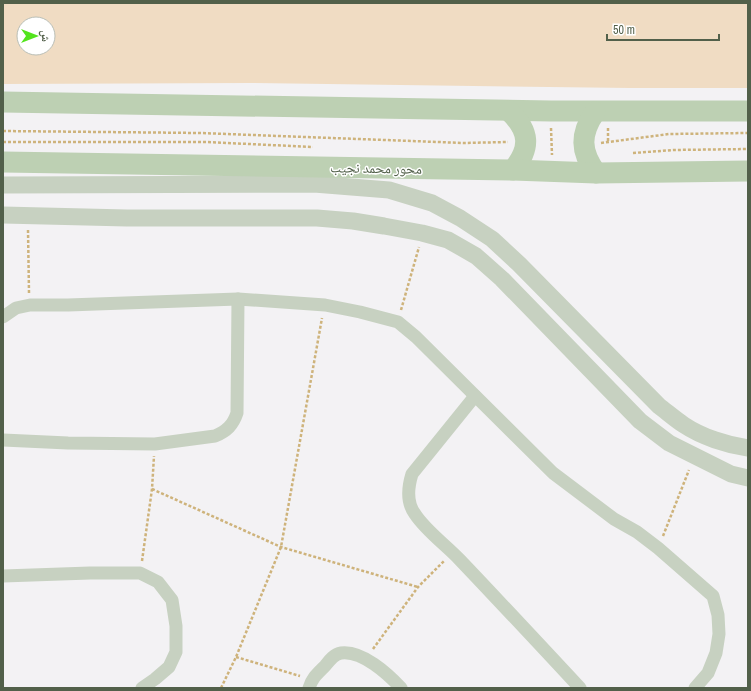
<svg xmlns="http://www.w3.org/2000/svg" width="751" height="691" font-family="'Archivo Narrow','Noto Naskh Arabic',sans-serif">
	<style>
		.green { fill: #f0dcc3; fill-rule: evenodd }
		.lines { fill: none; stroke-linecap: round; stroke-linejoin: round }
		.path { stroke: #ceb37b; stroke-width: 2.5; stroke-dasharray: 3 2; stroke-linecap: butt }
		.minor { stroke: #c7d1c1; stroke-width: 13 }
		.tertiary { stroke: #c7d1c1; stroke-width: 17 }
		.primary { stroke: #bdd0b3; stroke-width: 21 }
		.labels { text-anchor: middle; dominant-baseline: central; stroke-width: 3; stroke-linejoin: round; paint-order: stroke }
		.street-label { font-size: 14px; fill: #52604a; stroke: #fff }
	</style>
	<rect width="100%" height="100%" fill="#f3f2f4"/>
	<path class="green" d="M3 3H748V88H630L250 83 3 84ZM24 24H48V48H24Z"/>
	<g class="lines">
		<g class="path">
			<polyline points="551,128 552,155"/>
			<polyline points="3,131 200,133 464,143 508,142"/>
			<polyline points="608,141 608,128"/>
			<polyline points="3,142 206,142 313,147"/>
			<polyline points="601,143 669,134 748,133"/>
			<polyline points="633,153 673,150 748,149"/>
			<polyline points="28,230 29,293"/>
			<polyline points="401,310 419,247"/>
			<polyline points="152,489 281,547 418,587"/>
			<polyline points="663,536 689,470"/>
			<polyline points="142,561 152,489 154,456"/>
			<polyline points="373,649 418,587 444,561"/>
			<polyline points="236,657 300,676"/>
			<polyline points="221,688 236,657 281,547 322,318"/>
		</g>
		<g class="minor">
			<polyline points="3,317 16,308 30,305 68,305 238,299 325,305 360,312 398,322 416,337 553,473 614,519 637,532 658,548 713,596 718,615 719,634 716,653 708,673 695,688"/>
			<path d="M475 396 412 474C408 487 406 502 415 514 426 531 446 545 460 560 500 602 540 645 580 688"/>
			<path d="M3 440 68 443 155 444 215 436C227 431 233 425 237 413L238 299"/>
			<polyline points="3,576 90,573 140,573 158,582 172,600 176,626 176,652 169,667 155,679 142,688"/>
			<path d="M309 688C312 678 317 674 325 666 329 661 334 654 341 653 362 650 388 674 401 688"/>
		</g>
		<g class="tertiary">
			<path d="M3 185 314 184 389 190 432 203 460 218 492 239 519 264 659 406C667 412 675 419 684 425 702 437 727 445 748 448"/>
			<polyline points="3,215 127,218 317,218 353,221 384,226 422,233 448,240 476,256 502,279 640,421 669,443 731,474 748,478"/>
		</g>
		<g class="primary">
			<polyline points="3,102 551,111 748,111"/>
			<path d="M509 111C530 131 531 148 513 170"/>
			<path d="M595 112C580 134 580 151 596 173"/>
			<polyline points="3,162 513,170 596,173 748,171"/>
		</g>
	</g>
	<g class="labels">
		<g class="street-label">
			<text transform="translate(376 168) rotate(1)">محور محمد نجيب</text>
		</g>
	</g>
	<rect width="751" height="691" fill="none" stroke="#52604a" stroke-width="8"/>
	<g transform="translate(36 36) rotate(90)"><circle r="19" fill="#ffffff" stroke="#babfb7"/>
	<path d="M0-3L7 15L0 10L-7 15Z" fill="#53e41d"/>
	<text y="-6" font-size="11" font-weight="bold" text-anchor="middle" fill="#52604a">ش</text>
	</g>
	<path d="M607 34v6h112v-6" fill="none" stroke="#52604a" stroke-width="2"/>
	<text x="613" y="34" font-size="12" fill="#52604a" stroke="#ffffff" stroke-width="3" paint-order="stroke">50 m</text>
</svg>
